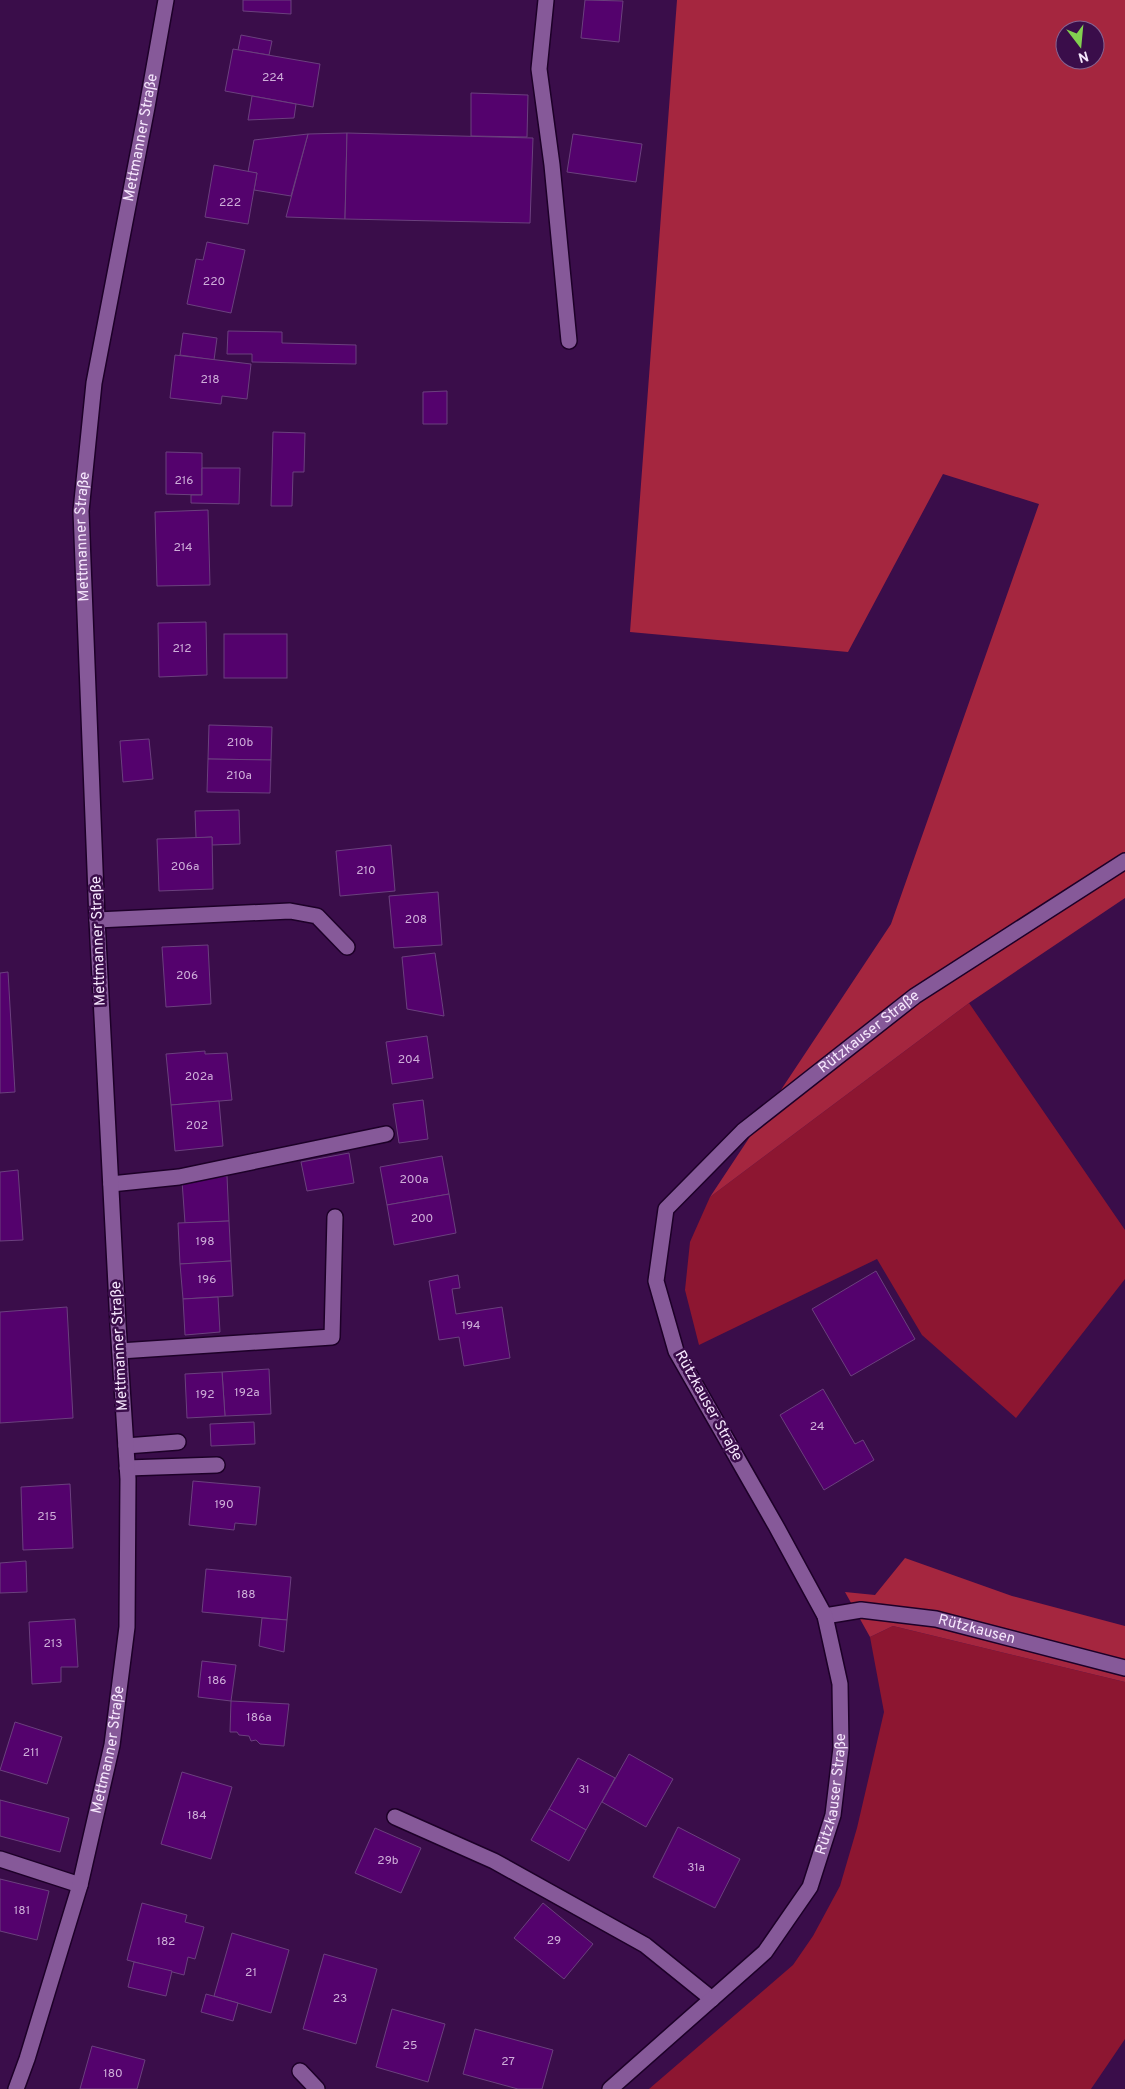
<svg xmlns="http://www.w3.org/2000/svg" width="1125" height="2089" font-family="Overpass,sans-serif">
	<style>
		.green { fill: #8d1631 }
		.forest { fill: #a5263f; fill-rule: evenodd }
		.building { fill: #54026d; stroke: #6b407e }
		.lines { fill: none; stroke-linecap: round; stroke-linejoin: round }
		.service-casing { stroke: #1d0028; stroke-width: 18 }
		.minor-casing { stroke: #1d0028; stroke-width: 18 }
		.tertiary-casing { stroke: #1d0028; stroke-width: 18 }
		.service { stroke: #865999; stroke-width: 15 }
		.minor { stroke: #865999; stroke-width: 15 }
		.tertiary { stroke: #865999; stroke-width: 15 }
		.labels { text-anchor: middle; dominant-baseline: central; stroke-width: 5; stroke-linejoin: round; paint-order: stroke }
		.number-label { font-size: 12px; fill: #ceaed9 }
		.street-label { font-size: 15px; fill: #f6e7fd; stroke: #3a0d4a }
	</style>
	<rect width="100%" height="100%" fill="#3a0d4a"/>
	<g class="green">
		<polygon points="969,1003 1125,1230 1125,1279 1016,1418 922,1335 877,1259 699,1345 685,1290 690,1242 710,1197"/>
		<polygon points="893,1626 1125,1682 1125,2039 1091,2089 649,2089 793,1965 813,1936 840,1886 857,1828 884,1712 870,1637"/>
	</g>
	<g class="forest">
		<path d="M677 0H1125V898L969 1003 710 1197 891 924 1039 504 943 474 848 652 630 632ZM1065 30H1095V60H1065Z"/>
		<polygon points="905,1558 1012,1596 1125,1626 1125,1682 893,1626 870,1637 845,1592 875,1595"/>
	</g>
	<g class="building">
		<polygon points="243,0 291,0 291,14 243,11"/>
		<polygon points="585,0 623,1 619,42 581,38"/>
		<polygon points="241,35 272,41 269,55 238,50"/>
		<polygon points="233,49 320,64 313,107 225,91"/>
		<polygon points="471,93 528,95 527,137 471,136"/>
		<polygon points="252,96 296,104 294,118 248,120"/>
		<polygon points="347,133 345,219 286,217 308,134"/>
		<polygon points="347,133 533,138 530,223 345,219"/>
		<polygon points="308,134 291,196 254,190 257,173 248,172 254,140"/>
		<polygon points="573,134 642,144 636,182 567,172"/>
		<polygon points="214,165 257,173 248,224 205,217"/>
		<polygon points="207,242 245,250 231,313 187,304 196,259 203,260"/>
		<polygon points="228,331 282,332 282,343 356,345 356,364 252,362 252,354 227,354"/>
		<polygon points="183,333 217,338 214,360 180,355"/>
		<polygon points="175,355 251,364 247,399 222,396 221,404 170,398"/>
		<polygon points="447,391 447,424 423,424 423,392"/>
		<polygon points="273,432 305,433 304,472 293,472 292,506 271,506"/>
		<polygon points="166,452 202,453 202,495 166,494"/>
		<polygon points="202,468 240,468 239,504 191,503 191,495 202,495"/>
		<polygon points="208,510 210,585 157,586 155,512"/>
		<polygon points="206,622 207,675 159,677 158,623"/>
		<rect x="224" y="634" width="63" height="44"/>
		<polygon points="209,725 272,727 271,760 208,759"/>
		<polygon points="149,739 153,779 123,782 120,741"/>
		<polygon points="208,759 271,760 270,793 207,792"/>
		<polygon points="239,810 240,844 212,845 212,837 196,838 195,811"/>
		<polygon points="212,837 213,889 159,891 157,839"/>
		<polygon points="391,845 395,891 340,896 336,851"/>
		<polygon points="438,892 442,945 394,948 389,896"/>
		<polygon points="208,945 211,1004 166,1007 162,947"/>
		<polygon points="435,953 444,1016 407,1009 402,957"/>
		<polygon points="8,972 15,1092 0,1093 0,973"/>
		<polygon points="427,1036 433,1078 392,1084 386,1042"/>
		<polygon points="205,1051 205,1054 227,1053 232,1100 171,1105 166,1054"/>
		<polygon points="423,1100 428,1139 399,1143 393,1104"/>
		<polygon points="219,1101 223,1146 175,1151 171,1105"/>
		<polygon points="349,1153 354,1183 307,1191 301,1162"/>
		<polygon points="442,1156 449,1194 387,1205 380,1167"/>
		<polygon points="18,1170 23,1240 0,1241 0,1172"/>
		<polygon points="227,1176 229,1221 185,1223 182,1181"/>
		<polygon points="449,1194 456,1233 394,1245 387,1205"/>
		<polygon points="229,1221 231,1261 180,1264 178,1223"/>
		<polygon points="231,1261 233,1296 183,1299 180,1264"/>
		<polygon points="876,1271 915,1339 851,1376 812,1309"/>
		<polygon points="458,1275 460,1288 452,1289 456,1314 502,1307 510,1358 464,1366 459,1337 439,1340 429,1281"/>
		<polygon points="218,1297 220,1332 185,1335 183,1299"/>
		<polygon points="67,1307 73,1418 0,1423 0,1312"/>
		<polygon points="269,1369 271,1414 225,1416 222,1372"/>
		<polygon points="222,1372 225,1416 187,1418 185,1374"/>
		<polygon points="823,1389 855,1444 863,1440 874,1460 824,1490 780,1415"/>
		<polygon points="254,1422 255,1444 211,1446 210,1424"/>
		<polygon points="193,1481 260,1487 256,1525 235,1523 234,1530 189,1525"/>
		<polygon points="70,1484 73,1548 23,1550 21,1487"/>
		<polygon points="26,1561 27,1592 0,1593 0,1563"/>
		<polygon points="206,1569 291,1577 287,1620 202,1612"/>
		<polygon points="262,1618 287,1620 284,1652 259,1646"/>
		<polygon points="75,1619 78,1667 61,1667 61,1682 32,1684 29,1622"/>
		<polygon points="202,1661 236,1665 231,1701 198,1697"/>
		<polygon points="231,1701 289,1704 284,1746 260,1744 256,1740 251,1741 249,1736 239,1735 237,1732 230,1732"/>
		<polygon points="15,1722 62,1737 47,1784 0,1770"/>
		<polygon points="629,1754 673,1779 646,1827 602,1802"/>
		<polygon points="578,1758 615,1778 586,1830 549,1809"/>
		<polygon points="182,1772 232,1787 211,1859 161,1844"/>
		<polygon points="0,1800 69,1818 60,1852 0,1836"/>
		<polygon points="549,1809 586,1830 569,1861 531,1840"/>
		<polygon points="678,1827 740,1859 715,1908 653,1877"/>
		<polygon points="375,1828 421,1848 401,1893 355,1873"/>
		<polygon points="0,1879 49,1891 37,1940 0,1931"/>
		<polygon points="142,1903 187,1915 185,1922 204,1927 195,1959 188,1957 184,1975 127,1960"/>
		<polygon points="543,1903 593,1944 564,1979 514,1938"/>
		<polygon points="232,1933 289,1950 271,2013 214,1996"/>
		<polygon points="324,1954 377,1969 356,2044 303,2029"/>
		<polygon points="134,1962 172,1971 166,1996 128,1987"/>
		<polygon points="206,1994 238,2003 233,2021 201,2012"/>
		<polygon points="392,2009 445,2024 428,2082 376,2067"/>
		<polygon points="475,2029 553,2050 542,2089 518,2089 463,2074"/>
		<polygon points="92,2046 145,2060 137,2089 80,2089"/>
	</g>
	<g class="lines">
		<defs>
			<g id="service">
				<polyline points="546,0 539,69 552,165 569,341"/>
				<polyline points="97,920 290,911 317,916 347,947"/>
				<polyline points="111,1184 179,1177 386,1134"/>
				<polyline points="120,1351 332,1337 335,1217"/>
				<polyline points="126,1446 178,1442"/>
				<polyline points="127,1468 217,1465"/>
				<polyline points="395,1817 494,1861 645,1945 712,1999"/>
				<polyline points="300,2071 317,2089"/>
			</g>
			<g id="minor">
				<path id="s1" d="M825 1616 861 1610 936 1619 1125 1668"/>
				<polyline points="0,1859 80,1885"/>
				<path id="s2" d="M610 2089 765 1952 810 1887 833 1815 841 1748 840 1684 825 1616 776 1526 676 1351 656 1281 666 1209 743 1131 915 996 1125 861"/>
			</g>
			<g id="tertiary">
				<path id="s3" d="M16 2089 27 2059 80 1885 112 1745 127 1627 128 1479 118 1324 97 920 81 511 94 383 147 107 166 0"/>
			</g>
		</defs>
		<use href="#service" class="service-casing"/>
		<use href="#minor" class="minor-casing"/>
		<use href="#tertiary" class="tertiary-casing"/>
		<use href="#service" class="service"/>
		<use href="#minor" class="minor"/>
		<use href="#tertiary" class="tertiary"/>
	</g>
	<g class="labels">
		<g class="number-label">
			<text x="273" y="78">224</text>
			<text x="230" y="203">222</text>
			<text x="214" y="282">220</text>
			<text x="210" y="380">218</text>
			<text x="184" y="481">216</text>
			<text x="183" y="548">214</text>
			<text x="182" y="649">212</text>
			<text x="240" y="743">210b</text>
			<text x="239" y="776">210a</text>
			<text x="185" y="867">206a</text>
			<text x="366" y="871">210</text>
			<text x="416" y="920">208</text>
			<text x="187" y="976">206</text>
			<text x="409" y="1060">204</text>
			<text x="199" y="1077">202a</text>
			<text x="197" y="1126">202</text>
			<text x="414" y="1180">200a</text>
			<text x="422" y="1219">200</text>
			<text x="205" y="1242">198</text>
			<text x="207" y="1280">196</text>
			<text x="471" y="1326">194</text>
			<text x="247" y="1393">192a</text>
			<text x="205" y="1395">192</text>
			<text x="817" y="1427">24</text>
			<text x="224" y="1505">190</text>
			<text x="47" y="1517">215</text>
			<text x="246" y="1595">188</text>
			<text x="53" y="1644">213</text>
			<text x="217" y="1681">186</text>
			<text x="259" y="1718">186a</text>
			<text x="31" y="1753">211</text>
			<text x="584" y="1790">31</text>
			<text x="197" y="1816">184</text>
			<text x="388" y="1861">29b</text>
			<text x="696" y="1868">31a</text>
			<text x="22" y="1911">181</text>
			<text x="554" y="1941">29</text>
			<text x="166" y="1942">182</text>
			<text x="251" y="1973">21</text>
			<text x="340" y="1999">23</text>
			<text x="410" y="2046">25</text>
			<text x="508" y="2062">27</text>
			<text x="113" y="2074">180</text>
		</g>
		<g class="street-label">
			<text stroke="none"><textPath href="#s3" startOffset="1972">Mettmanner Straße</textPath></text>
			<text stroke="none"><textPath href="#s3" startOffset="1568">Mettmanner Straße</textPath></text>
			<text transform="translate(99 941) rotate(-92)">Mettmanner Straße</text>
			<text stroke="none"><textPath href="#s2" startOffset="1282">Rützkauser Straße</textPath></text>
			<text transform="translate(120 1346) rotate(-93)">Mettmanner Straße</text>
			<text transform="translate(708 1406) rotate(61)">Rützkauser Straße</text>
			<text stroke="none"><textPath href="#s1" startOffset="154">Rützkausen</textPath></text>
			<text stroke="none"><textPath href="#s3" startOffset="352">Mettmanner Straße</textPath></text>
			<text stroke="none"><textPath href="#s2" startOffset="382">Rützkauser Straße</textPath></text>
		</g>
	</g>
	<g transform="translate(1080 45) rotate(164)"><circle r="24" fill="#3a0d4a" stroke="#856492"/>
	<path d="M0-4L9 19L0 12L-9 19Z" fill="#82d050"/>
	<text y="-8" font-size="14" font-weight="bold" text-anchor="middle" fill="#f6e7fd">N</text>
	</g>
</svg>
